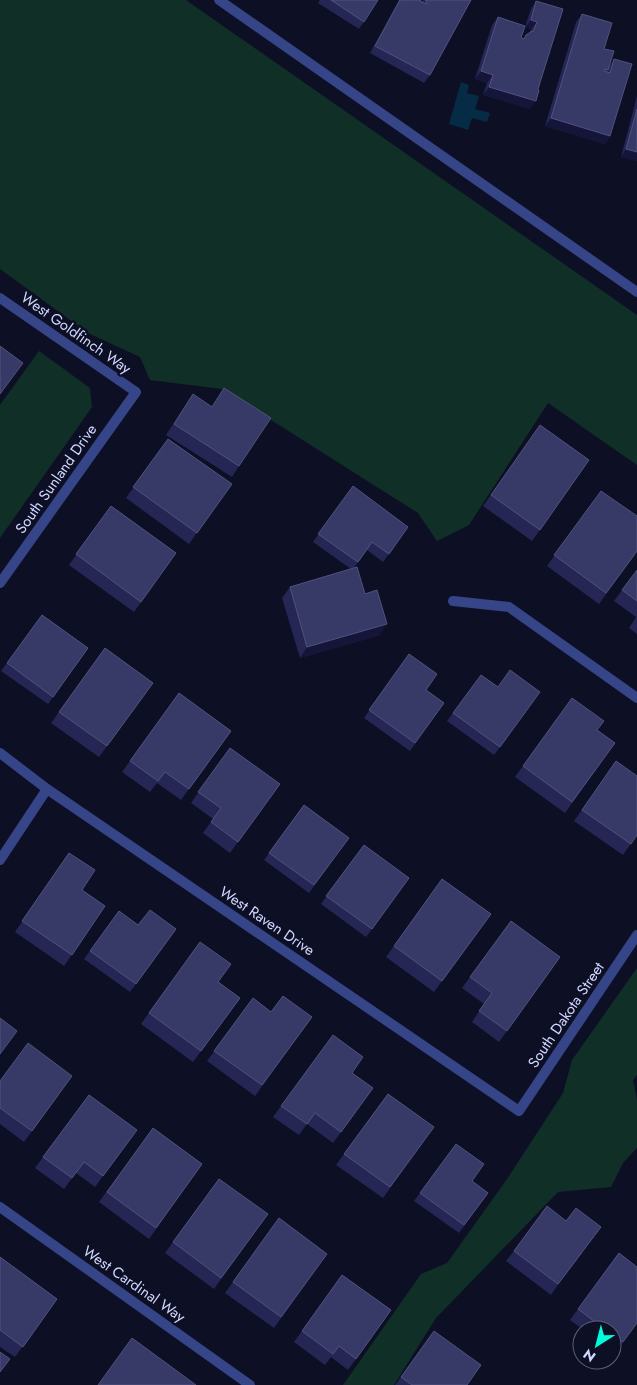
<svg xmlns="http://www.w3.org/2000/svg" width="637" height="1385" font-family="Jost,sans-serif">
	<style>
		.green { fill: #103027 }
		.water { fill: #062c45 }
		.lines { fill: none; stroke-linecap: round; stroke-linejoin: round }
		.lane { stroke: #354587; stroke-width: 10 }
		.street { stroke: #354587; stroke-width: 10 }
		.wall { fill: #252654 }
		.shaded-wall { fill: #141539 }
		.building { fill: #373966; stroke: #50527e }
		.labels { text-anchor: middle; dominant-baseline: central; stroke-width: 5; stroke-linejoin: round; paint-order: stroke }
		.street-label { font-size: 15px; fill: #d1d7ff; stroke: #0d0f25 }
	</style>
	<rect width="100%" height="100%" fill="#0d0f25"/>
	<g class="green">
		<polygon points="0,0 186,0 637,315 637,465 548,403 469,525 437,541 418,513 222,389 150,380 140,357 88,333 0,269"/>
		<polygon points="39,351 90,388 92,407 0,538 0,405"/>
		<polygon points="637,968 637,1075 633,1080 637,1100 637,1148 623,1163 611,1187 558,1192 436,1318 394,1385 343,1385 421,1274 447,1263 507,1179 563,1093 572,1060"/>
	</g>
	<polygon class="water" points="461,82 469,85 467,93 479,96 475,109 490,113 487,122 472,118 468,130 449,124"/>
	<g class="lines">
		<polyline class="lane" points="219,0 637,292"/>
		<g class="street">
			<polyline points="0,298 136,392 0,583"/>
			<polyline points="453,601 509,607 637,698"/>
			<polyline points="0,753 47,789 519,1111 637,935"/>
			<polyline points="0,860 47,789"/>
			<polyline points="0,1207 250,1385"/>
		</g>
	</g>
	<g class="wall">
		<polygon points="320,0 378,0 359,29 318,3"/>
		<polygon points="399,0 421,0 420,1 422,2 423,0 471,0 430,75 424,83 370,53"/>
		<polygon points="536,1 563,9 530,109 483,95 487,83 475,79 492,25 498,17 521,38 523,39 526,35 530,32 531,29 525,27 531,9"/>
		<polygon points="582,14 604,49 609,67 614,59 610,136 605,144 545,126 576,22"/>
		<polygon points="637,96 637,161 621,157"/>
		<polygon points="224,388 239,466 232,477 166,435 193,394 212,407"/>
		<polygon points="540,425 589,460 532,541 483,506"/>
		<polygon points="168,439 232,484 189,544 126,498"/>
		<polygon points="353,486 408,527 383,562 367,550 353,569 365,594 380,635 300,658 282,598 290,587 351,569 313,542"/>
		<polygon points="601,491 637,552 599,604 547,566"/>
		<polygon points="111,506 176,553 134,612 69,565"/>
		<polygon points="637,570 637,634 629,628 636,617 614,601"/>
		<polygon points="42,615 88,648 48,704 1,671"/>
		<polygon points="105,648 153,683 99,757 51,723"/>
		<polygon points="409,654 426,690 444,703 410,751 364,718"/>
		<polygon points="481,675 498,687 540,692 494,755 447,721"/>
		<polygon points="179,693 231,731 181,800 157,783 150,792 122,772"/>
		<polygon points="572,698 597,730 615,743 565,813 515,777"/>
		<polygon points="230,748 280,784 230,853 203,833 213,819 191,803"/>
		<polygon points="616,761 637,835 623,855 574,821"/>
		<polygon points="304,805 349,838 309,893 264,860"/>
		<polygon points="364,845 409,878 366,937 321,904"/>
		<polygon points="69,853 82,890 105,906 64,966 15,932"/>
		<polygon points="442,879 491,914 434,992 386,957"/>
		<polygon points="119,911 138,925 176,929 130,992 84,959"/>
		<polygon points="511,921 560,957 499,1042 472,1022 484,1004 462,988"/>
		<polygon points="200,942 219,982 240,998 193,1062 141,1024"/>
		<polygon points="253,998 271,1012 312,1017 255,1096 207,1061"/>
		<polygon points="333,1035 352,1073 373,1088 333,1143 307,1124 299,1135 273,1117"/>
		<polygon points="72,1076 24,1142 0,1124 0,1081"/>
		<polygon points="388,1094 434,1127 383,1198 336,1165"/>
		<polygon points="89,1095 137,1130 95,1187 76,1173 64,1189 35,1168"/>
		<polygon points="153,1128 202,1164 149,1239 99,1202"/>
		<polygon points="456,1144 472,1181 488,1193 459,1233 414,1201"/>
		<polygon points="219,1179 268,1214 214,1289 165,1253"/>
		<polygon points="279,1218 327,1254 274,1328 225,1293"/>
		<polygon points="566,1221 601,1227 551,1295 506,1261 514,1251"/>
		<polygon points="619,1253 637,1323 615,1353 612,1351 612,1330 584,1330 570,1320"/>
		<polygon points="0,1257 57,1299 15,1357 0,1347"/>
		<polygon points="342,1275 391,1310 348,1370 331,1357 325,1365 294,1342"/>
		<polygon points="434,1331 467,1385 395,1385"/>
	</g>
	<g class="shaded-wall">
		<polygon points="531,20 537,22 531,29 525,27"/>
		<polygon points="481,71 493,75 487,83 475,79"/>
		<polygon points="489,87 536,101 530,109 483,95"/>
		<polygon points="551,118 610,136 605,144 545,126"/>
		<polygon points="626,149 637,152 637,161 621,157"/>
		<polygon points="387,624 380,635 300,658 307,647"/>
		<polygon points="601,1227 593,1238 551,1295 558,1284"/>
	</g>
	<g class="building">
		<polygon points="331,0 378,0 364,22"/>
		<polygon points="400,0 421,0 420,1 426,4 427,1 425,0 471,0 430,75 375,46"/>
		<polygon points="536,1 563,9 538,89 539,90 536,101 489,87 493,75 481,71 498,17 525,26 521,38 524,39 526,35 532,31 533,32 537,22 531,20"/>
		<polygon points="582,14 612,23 604,49 614,51 608,70 605,69 604,71 610,73 614,59 632,64 610,136 551,118"/>
		<polygon points="637,109 637,152 626,149"/>
		<polygon points="0,346 23,363 0,394"/>
		<polygon points="224,388 271,418 239,466 174,424 193,394 212,407"/>
		<polygon points="540,425 589,460 540,530 491,495"/>
		<polygon points="168,439 232,484 197,533 133,487"/>
		<polygon points="353,486 408,527 389,554 372,542 358,562 318,534"/>
		<polygon points="601,491 637,516 637,551 606,593 554,555"/>
		<polygon points="111,506 176,553 141,602 76,554"/>
		<polygon points="357,567 365,594 377,590 387,624 307,647 290,587"/>
		<polygon points="637,570 637,601 622,590"/>
		<polygon points="42,615 88,648 53,697 7,663"/>
		<polygon points="105,648 153,683 107,746 59,712"/>
		<polygon points="409,654 437,674 426,690 444,703 415,743 369,710"/>
		<polygon points="510,670 540,692 500,747 453,713 481,675 498,687"/>
		<polygon points="179,693 231,731 189,789 165,772 158,781 130,761"/>
		<polygon points="572,698 604,721 597,730 615,743 572,802 523,766"/>
		<polygon points="230,748 280,784 238,842 211,822 221,808 198,792"/>
		<polygon points="616,761 637,776 637,835 631,844 582,810"/>
		<polygon points="304,805 349,838 314,885 269,853"/>
		<polygon points="364,845 409,878 372,929 326,896"/>
		<polygon points="69,853 95,870 82,890 105,906 72,955 22,921"/>
		<polygon points="442,879 491,914 442,981 394,946"/>
		<polygon points="150,910 176,929 136,984 90,951 119,911 138,925"/>
		<polygon points="511,921 560,957 507,1031 479,1011 492,993 470,977"/>
		<polygon points="200,942 231,964 218,982 240,998 201,1051 149,1013"/>
		<polygon points="283,996 312,1017 262,1085 214,1051 253,998 271,1012"/>
		<polygon points="0,1018 17,1031 0,1054"/>
		<polygon points="333,1035 363,1057 352,1073 373,1088 341,1132 315,1113 307,1124 281,1106"/>
		<polygon points="28,1043 72,1076 32,1131 0,1108 0,1081"/>
		<polygon points="388,1094 434,1127 390,1187 344,1154"/>
		<polygon points="89,1095 137,1130 103,1176 84,1162 72,1178 43,1157"/>
		<polygon points="153,1128 202,1164 156,1228 107,1192"/>
		<polygon points="456,1144 484,1164 472,1181 488,1193 464,1225 420,1193"/>
		<polygon points="219,1179 268,1214 221,1278 173,1242"/>
		<polygon points="547,1206 566,1221 576,1208 601,1227 558,1284 514,1251"/>
		<polygon points="279,1218 327,1254 281,1317 233,1282"/>
		<polygon points="619,1253 637,1267 637,1323 623,1342 612,1334 612,1330 606,1330 578,1309"/>
		<polygon points="0,1257 57,1299 23,1347 0,1330"/>
		<polygon points="342,1275 391,1310 356,1359 339,1346 333,1354 302,1331"/>
		<polygon points="434,1331 481,1365 467,1385 412,1385 401,1377"/>
		<polygon points="132,1338 196,1385 98,1385"/>
		<polygon points="0,1352 10,1359 0,1372"/>
	</g>
	<g class="labels">
		<g class="street-label">
			<text transform="translate(76 333) rotate(35)">West Goldfinch Way</text>
			<text transform="translate(56 479) rotate(-55)">South Sunland Drive</text>
			<text transform="translate(267 921) rotate(34)">West Raven Drive</text>
			<text transform="translate(566 1015) rotate(-56)">South Dakota Street</text>
			<text transform="translate(134 1284) rotate(35)">West Cardinal Way</text>
		</g>
	</g>
	<g transform="translate(597 1345) rotate(216)"><circle r="24" fill="#0d0f25" stroke="#5b5f7c"/>
	<path d="M0-4L9 19L0 12L-9 19Z" fill="#00fcda"/>
	<text y="-8" font-size="14" font-weight="bold" text-anchor="middle" fill="#d1d7ff">N</text>
	</g>
</svg>
